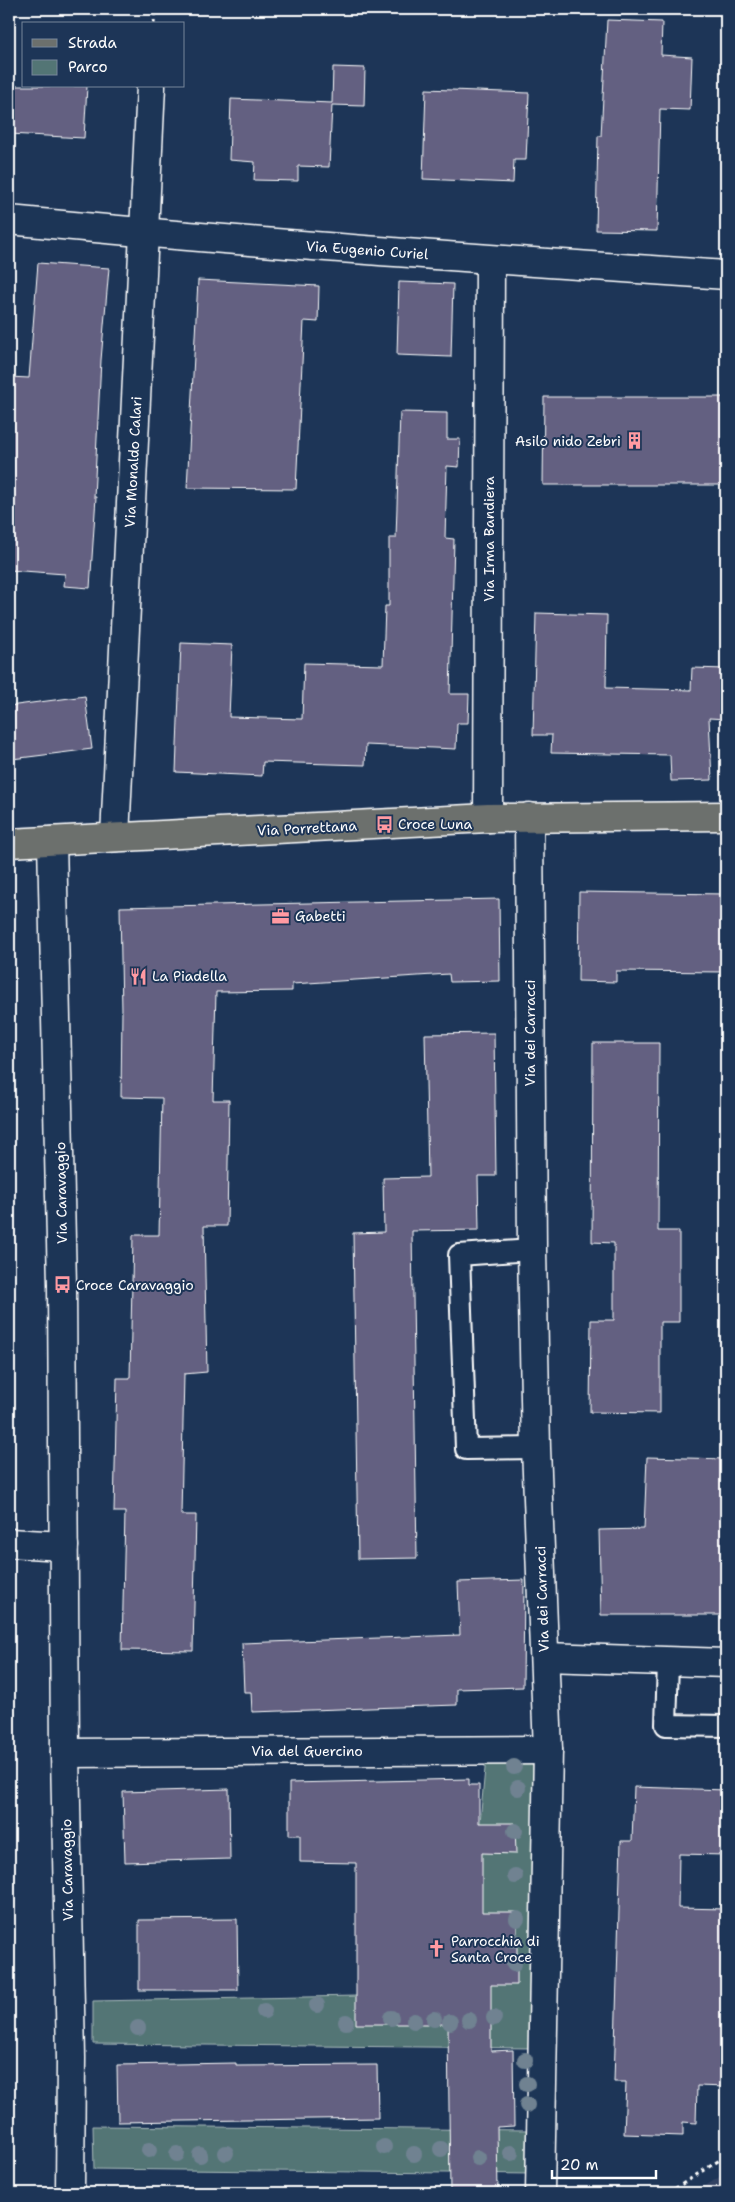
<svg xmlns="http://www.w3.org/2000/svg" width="735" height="2202" font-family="'Shantell Sans',sans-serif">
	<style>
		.built { fill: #324264 }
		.green { fill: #537575; stroke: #a9baba }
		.building { fill: #646181; stroke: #fff }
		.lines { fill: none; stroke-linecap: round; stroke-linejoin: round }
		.service-casing { stroke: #fff; stroke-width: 24 }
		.minor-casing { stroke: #fff; stroke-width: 31 }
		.secondary-casing { stroke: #fff; stroke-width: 31 }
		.primary-casing { stroke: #fff; stroke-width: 31 }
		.path { stroke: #fff; stroke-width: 3; stroke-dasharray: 4 4; stroke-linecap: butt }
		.service { stroke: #1d3557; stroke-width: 20 }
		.minor { stroke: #1d3557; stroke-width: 28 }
		.secondary { stroke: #1d3557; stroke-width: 28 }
		.primary { stroke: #6c706d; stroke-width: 28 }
		.tree { fill: #6f8291 }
		.labels { text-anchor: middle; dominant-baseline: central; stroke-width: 4; stroke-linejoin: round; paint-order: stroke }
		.street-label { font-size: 14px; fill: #fff; stroke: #1d3557 }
		.poi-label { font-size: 14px; fill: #fff; stroke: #1d3557; text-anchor: start }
	</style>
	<rect width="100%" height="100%" fill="#1d3557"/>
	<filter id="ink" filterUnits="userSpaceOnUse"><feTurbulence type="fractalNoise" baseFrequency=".02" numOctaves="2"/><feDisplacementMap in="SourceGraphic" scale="10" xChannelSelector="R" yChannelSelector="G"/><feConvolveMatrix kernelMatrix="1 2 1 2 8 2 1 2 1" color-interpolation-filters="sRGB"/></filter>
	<g filter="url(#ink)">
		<polygon class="built" points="726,2173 726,2193 694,2193"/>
		<g class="green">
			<polygon points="486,1758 548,1762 532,2048 93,2044 93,2001 464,1994"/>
			<polygon points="93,2126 529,2130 533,2174 94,2169"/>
		</g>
		<g class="building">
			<polygon points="607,20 662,22 661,55 692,57 690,110 660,109 657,231 596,230 598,136 601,136"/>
			<polygon points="333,67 365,68 364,106 332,105 329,167 298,166 298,181 254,180 255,162 229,160 231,99 332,103"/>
			<polygon points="9,86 87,86 84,138 9,134"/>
			<polygon points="426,89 529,93 526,160 514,160 513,183 423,179"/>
			<polygon points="38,263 109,268 101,360 94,497 96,497 90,588 64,586 65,574 9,570 9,377 29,378"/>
			<polygon points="198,280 319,286 318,322 304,321 296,489 187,488"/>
			<polygon points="399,282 453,284 451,357 397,355"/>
			<polygon points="544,397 726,397 726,485 543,485"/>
			<polygon points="400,412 447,413 447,439 460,439 459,467 447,466 445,538 454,539 450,694 469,694 468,723 457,723 456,749 366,745 365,765 263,762 262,776 176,772 181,643 232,645 229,717 302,719 304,663 383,665 385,606 389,606 389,538 396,538"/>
			<polygon points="536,613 607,615 606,688 691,690 692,668 726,669 726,719 709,718 712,780 671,781 670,755 551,753 552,735 533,735"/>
			<polygon points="85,696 92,749 12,759 9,734 9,706"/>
			<polygon points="579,892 726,894 726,972 616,971 616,982 578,981"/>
			<polygon points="499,899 500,981 450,982 449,974 292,984 292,991 216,992 213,1100 229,1100 227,1226 204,1226 207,1372 184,1374 181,1515 196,1515 193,1651 122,1650 125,1512 114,1512 117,1378 130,1378 133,1235 159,1235 162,1098 121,1097 122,1011 120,907"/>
			<polygon points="494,1033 496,1176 478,1176 479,1230 412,1231 417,1558 358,1559 353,1233 384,1232 383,1178 428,1177 425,1034"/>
			<polygon points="593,1043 659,1043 658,1231 679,1231 679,1322 660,1322 660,1413 590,1412 591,1320 614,1320 614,1243 592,1242"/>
			<polygon points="647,1457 726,1459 726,1615 601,1615 599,1530 644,1529"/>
			<polygon points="524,1580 523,1687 457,1689 457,1705 252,1712 251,1692 244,1692 242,1643 460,1635 458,1582"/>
			<polygon points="469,1779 469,1785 479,1785 479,1823 515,1823 516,1854 482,1853 482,1912 517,1912 517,1985 491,1985 491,2051 513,2050 514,2126 497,2127 498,2193 450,2193 448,2024 356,2024 356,1863 300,1862 300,1835 289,1835 289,1783"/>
			<polygon points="634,1787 726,1790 726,1855 679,1854 678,1908 726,1909 726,2087 697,2086 696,2123 683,2122 683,2136 624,2134 626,2082 614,2082 621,1841 632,1841"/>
			<polygon points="229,1789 230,1859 125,1862 123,1792"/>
			<polygon points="237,1919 238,1990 139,1990 139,1920"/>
			<polygon points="236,2063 236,2066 377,2065 378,2118 118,2122 117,2065"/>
		</g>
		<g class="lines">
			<defs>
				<g id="service">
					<polyline points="532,1250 459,1255 466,1449 536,1448"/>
					<polyline points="668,1662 666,1725 726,1726"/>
				</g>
				<g id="minor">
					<path d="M9 220C248 243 487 259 726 275"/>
					<polyline points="529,817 532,1250 536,1448 548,1750 540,2193"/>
					<polyline points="488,818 490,260"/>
					<polyline points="115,837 151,86"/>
					<polyline points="545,1657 726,1663"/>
					<polyline points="65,1753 548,1750"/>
				</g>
				<g id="secondary">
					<polyline points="52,841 62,1285 65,1753 71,2058 70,2193"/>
					<polyline points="9,1543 64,1546"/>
				</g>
				<polyline id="primary" points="9,843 488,818 726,816"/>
			</defs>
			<use href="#service" class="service-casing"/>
			<use href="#minor" class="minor-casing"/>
			<use href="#secondary" class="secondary-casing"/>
			<use href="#primary" class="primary-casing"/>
			<g class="path">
				<polyline points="154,24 155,9"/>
				<polyline points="668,2193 726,2156"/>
			</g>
			<use href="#service" class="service"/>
			<use href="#minor" class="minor"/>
			<use href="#secondary" class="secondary"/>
			<use href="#primary" class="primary"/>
		</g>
		<g class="tree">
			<circle cx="514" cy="1767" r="8"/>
			<circle cx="518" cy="1788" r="8"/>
			<circle cx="515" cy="1831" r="8"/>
			<circle cx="515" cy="1876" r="8"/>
			<circle cx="517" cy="1919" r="8"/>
			<circle cx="513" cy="1940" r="8"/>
			<circle cx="514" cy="1964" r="8"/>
			<circle cx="317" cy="2005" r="8"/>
			<circle cx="264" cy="2011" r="8"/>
			<circle cx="391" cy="2018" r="8"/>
			<circle cx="494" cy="2018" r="8"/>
			<circle cx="434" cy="2019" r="8"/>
			<circle cx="469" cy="2020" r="8"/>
			<circle cx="414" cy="2021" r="8"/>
			<circle cx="346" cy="2022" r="8"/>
			<circle cx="450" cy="2022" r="8"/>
			<circle cx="138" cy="2028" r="8"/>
			<circle cx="525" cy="2060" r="8"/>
			<circle cx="527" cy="2084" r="8"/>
			<circle cx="527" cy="2105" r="8"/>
			<circle cx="384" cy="2147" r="8"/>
			<circle cx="441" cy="2149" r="8"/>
			<circle cx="149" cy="2150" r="8"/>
			<circle cx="226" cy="2153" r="8"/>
			<circle cx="511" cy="2153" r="8"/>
			<circle cx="177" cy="2154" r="8"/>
			<circle cx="414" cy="2154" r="8"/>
			<circle cx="200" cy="2155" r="8"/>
			<circle cx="478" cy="2158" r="8"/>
		</g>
	</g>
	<defs>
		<symbol id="building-bare" viewBox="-9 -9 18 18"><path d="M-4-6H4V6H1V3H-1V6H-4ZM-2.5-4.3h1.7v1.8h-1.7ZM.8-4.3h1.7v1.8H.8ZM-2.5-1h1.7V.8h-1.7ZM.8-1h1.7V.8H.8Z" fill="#ff9aa2" stroke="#1d3557" stroke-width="2.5" paint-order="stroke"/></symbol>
		<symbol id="bus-bare" viewBox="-9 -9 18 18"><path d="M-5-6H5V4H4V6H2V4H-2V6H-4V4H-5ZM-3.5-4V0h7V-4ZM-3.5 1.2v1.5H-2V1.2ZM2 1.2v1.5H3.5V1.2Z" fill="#ff9aa2" stroke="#1d3557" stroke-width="2.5" paint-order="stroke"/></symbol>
		<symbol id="office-bare" viewBox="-9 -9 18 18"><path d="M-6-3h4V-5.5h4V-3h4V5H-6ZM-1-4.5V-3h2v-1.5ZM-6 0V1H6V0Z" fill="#ff9aa2" stroke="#1d3557" stroke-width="2.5" paint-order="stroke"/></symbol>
		<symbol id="restaurant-bare" viewBox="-9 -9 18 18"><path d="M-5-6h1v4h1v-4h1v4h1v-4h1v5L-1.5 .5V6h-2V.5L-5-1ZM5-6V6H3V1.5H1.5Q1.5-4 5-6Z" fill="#ff9aa2" stroke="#1d3557" stroke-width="2.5" paint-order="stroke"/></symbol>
		<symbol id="church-bare" viewBox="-9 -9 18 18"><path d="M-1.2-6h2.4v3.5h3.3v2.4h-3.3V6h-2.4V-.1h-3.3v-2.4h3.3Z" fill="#ff9aa2" stroke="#1d3557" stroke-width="2.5" paint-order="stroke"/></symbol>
	</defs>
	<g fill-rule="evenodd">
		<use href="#building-bare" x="622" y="428" width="25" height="25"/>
		<use href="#bus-bare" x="372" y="812" width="25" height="25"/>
		<use href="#office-bare" x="268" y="904" width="25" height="25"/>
		<use href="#restaurant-bare" x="126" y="964" width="25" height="25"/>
		<use href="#bus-bare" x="50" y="1272" width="25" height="25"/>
		<use href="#church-bare" x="424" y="1936" width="25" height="25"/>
	</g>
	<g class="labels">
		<g class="street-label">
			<text transform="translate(367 250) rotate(4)">Via Eugenio Curiel</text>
			<text transform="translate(133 462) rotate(-87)">Via Monaldo Calari</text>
			<text transform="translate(489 539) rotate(-90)">Via Irma Bandiera</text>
			<text transform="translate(307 828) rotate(-3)">Via Porrettana</text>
			<text transform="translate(530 1033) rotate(-90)">Via dei Carracci</text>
			<text transform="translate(61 1193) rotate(-91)">Via Caravaggio</text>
			<text transform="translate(542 1599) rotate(-92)">Via dei Carracci</text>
			<text x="307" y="1751">Via del Guercino</text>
			<text transform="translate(67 1870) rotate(-91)">Via Caravaggio</text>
		</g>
		<g class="poi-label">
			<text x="621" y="441" text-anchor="end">Asilo nido Zebri</text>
			<text x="398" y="824">Croce Luna</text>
			<text x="295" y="916">Gabetti</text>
			<text x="152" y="976">La Piadella</text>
			<text x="76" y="1285">Croce Caravaggio</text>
			<text x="451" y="1941">Parrocchia di<tspan x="451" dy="16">Santa Croce</tspan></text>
		</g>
	</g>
	<rect width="735" height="2202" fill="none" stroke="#1d3557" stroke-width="30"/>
	<rect x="15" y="15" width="705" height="2172" fill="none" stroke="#fff" stroke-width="2" filter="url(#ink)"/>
	<rect x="22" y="22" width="162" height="65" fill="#1d3557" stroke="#77869a"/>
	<rect x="32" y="39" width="25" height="8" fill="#6c706d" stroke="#77869a"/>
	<text x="68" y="48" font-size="15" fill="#ffffff">Strada</text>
	<rect x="32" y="60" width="25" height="15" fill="#537575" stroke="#77869a"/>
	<text x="68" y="72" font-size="15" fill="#ffffff">Parco</text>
	<path d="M552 2170v8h104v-8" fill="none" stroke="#ffffff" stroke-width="2.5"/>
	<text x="560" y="2170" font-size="15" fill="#ffffff" stroke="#1d3557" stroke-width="4" paint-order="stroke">20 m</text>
</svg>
